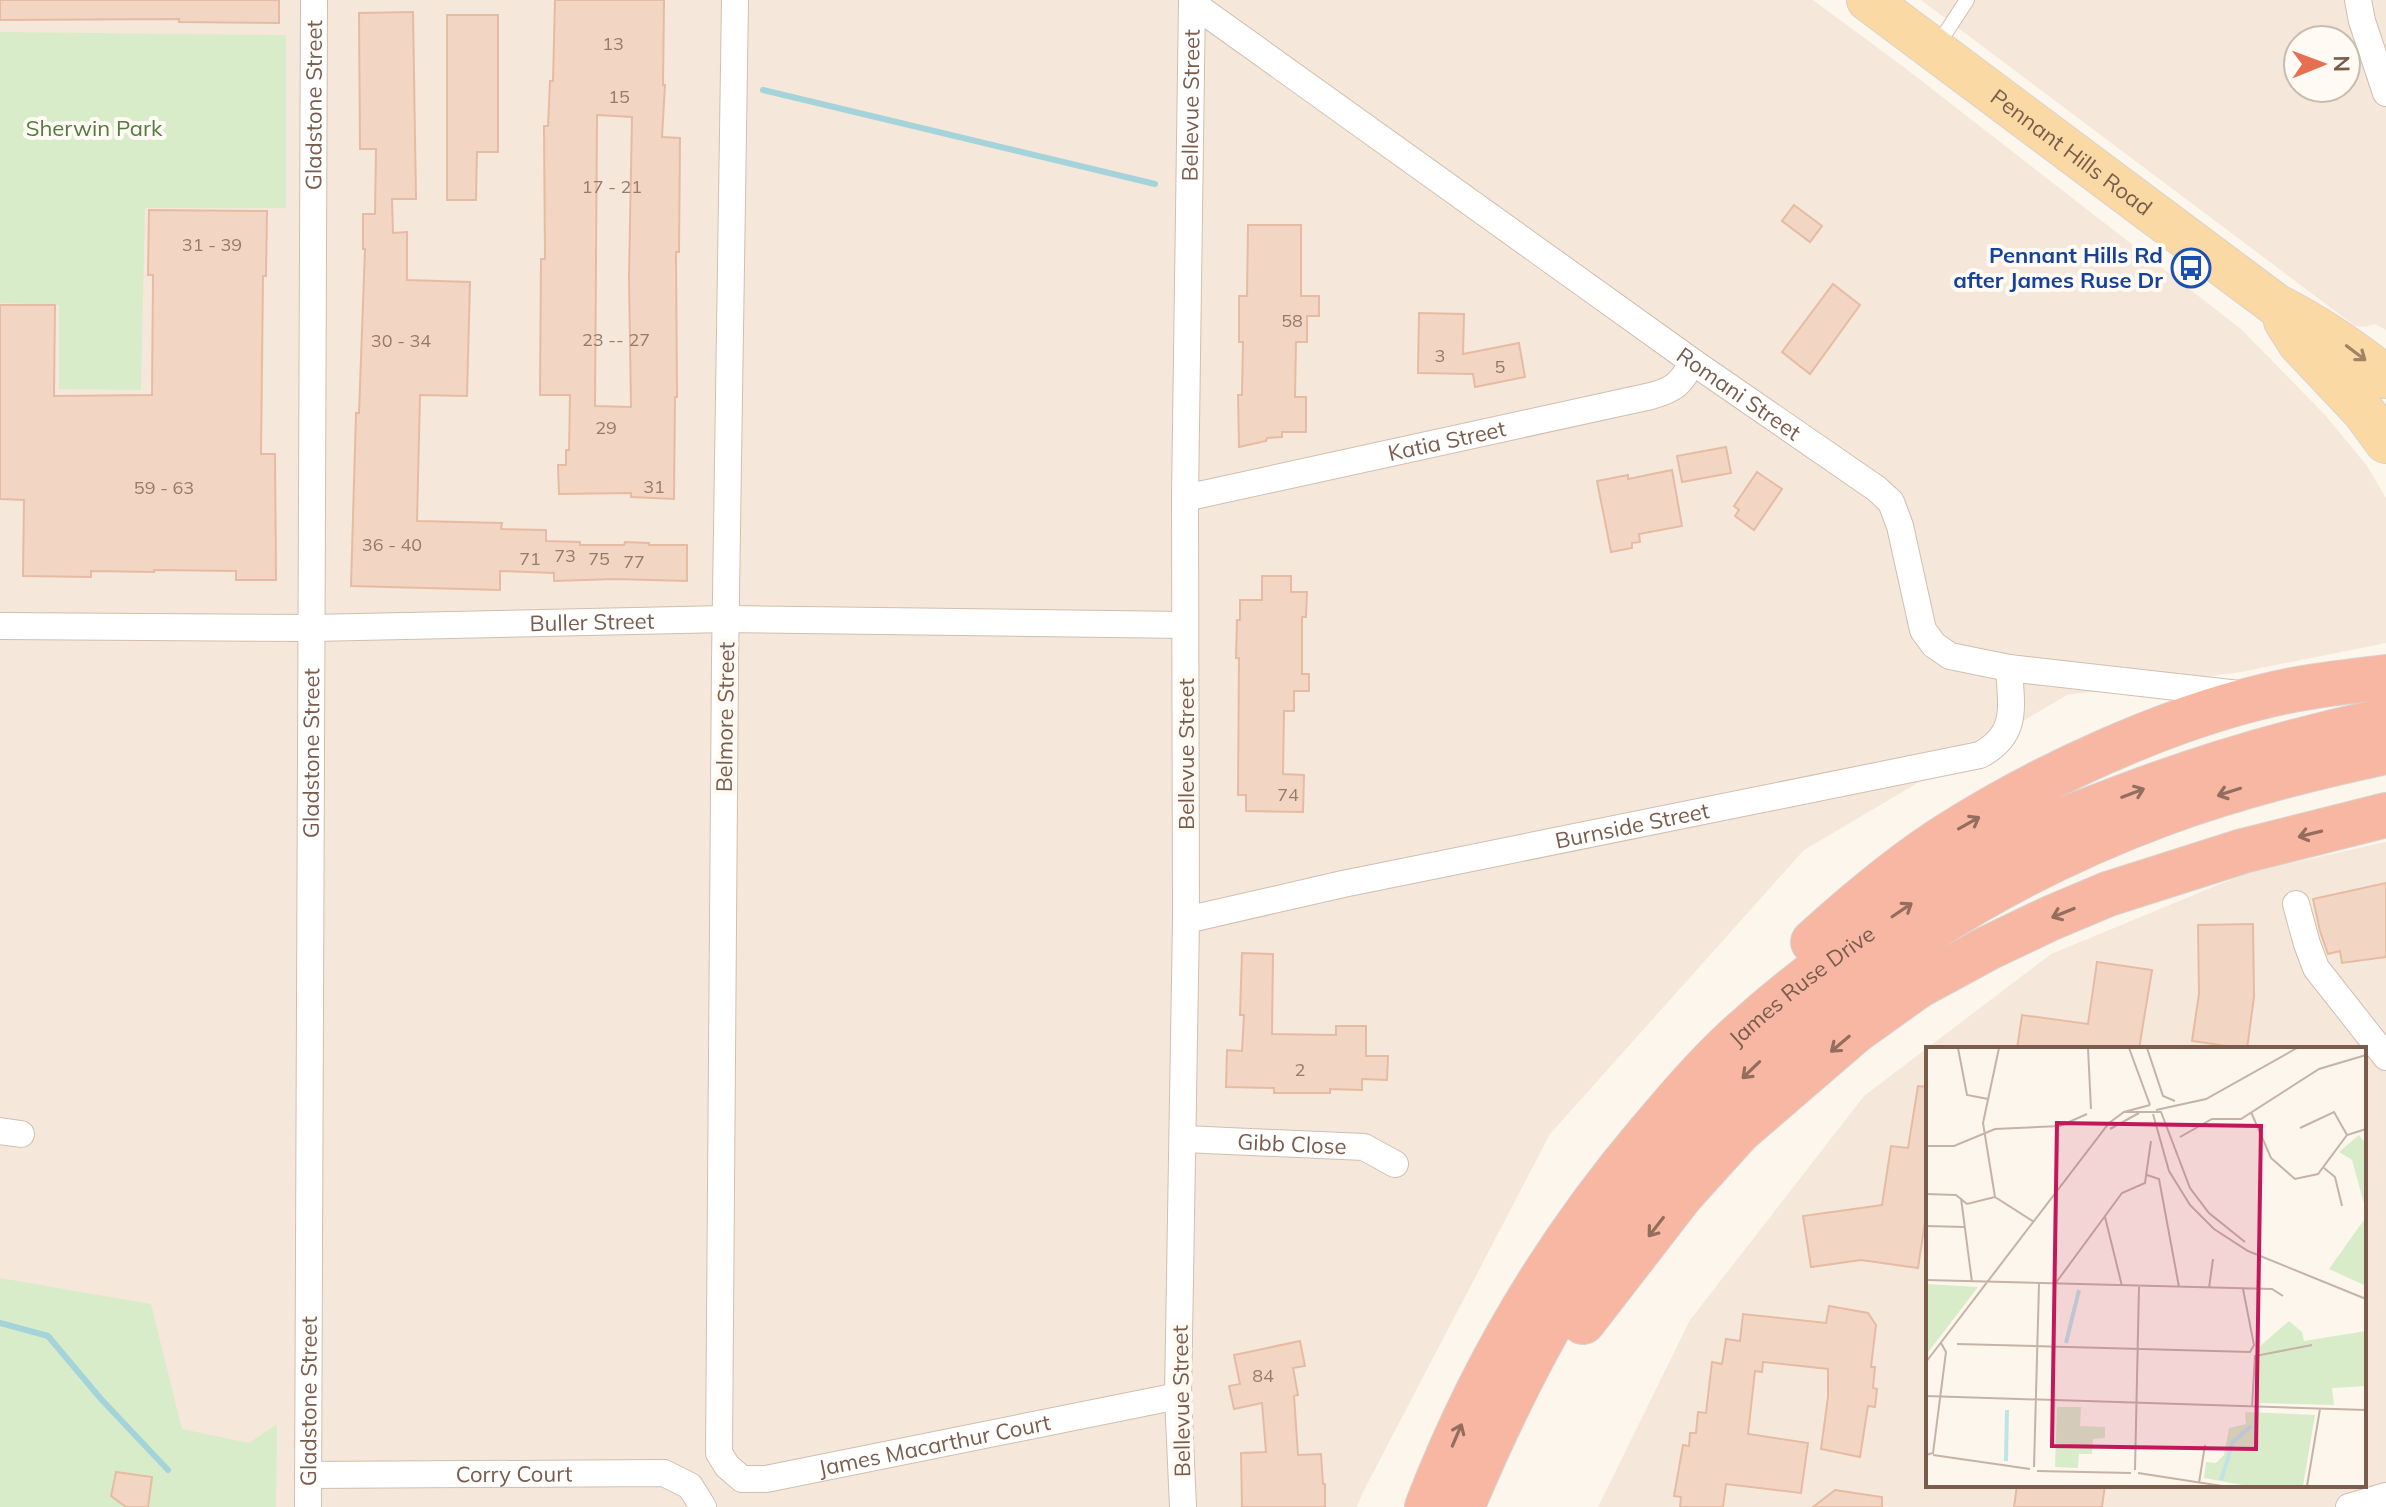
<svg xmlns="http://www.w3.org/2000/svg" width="2386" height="1507" font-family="Mulish,sans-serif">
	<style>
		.residential { fill: #f5e8da; fill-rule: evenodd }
		.green { fill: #d8ecc9 }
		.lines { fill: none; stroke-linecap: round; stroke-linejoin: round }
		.stream { stroke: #a5d3da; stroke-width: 6 }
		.building { fill: #f3d5c3; stroke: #e6bba3; stroke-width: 2; fill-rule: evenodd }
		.lane-casing { stroke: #d1beb0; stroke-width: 16 }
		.street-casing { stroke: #d1beb0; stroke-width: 28 }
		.primary-casing { stroke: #dad1cd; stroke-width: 44 }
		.highway-casing { stroke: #dad1cd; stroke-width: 46 }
		.lane { stroke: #fff; stroke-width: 14 }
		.street { stroke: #fff; stroke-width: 26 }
		.primary { stroke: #fbd9a5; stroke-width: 42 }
		.highway { stroke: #f7b7a3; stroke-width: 44 }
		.oneway { stroke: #a18267 }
		.oneway2 { stroke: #936e5e }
		.labels { text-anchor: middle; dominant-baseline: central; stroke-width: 8; stroke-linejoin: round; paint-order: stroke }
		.number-label { font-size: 18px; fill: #987a6a }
		.street-label { font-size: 22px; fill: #7a5c4d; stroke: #fffaf3 }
		.park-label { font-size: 22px; fill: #537a41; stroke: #fffaf3 }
		.transit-label { font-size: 22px; font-weight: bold; fill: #164399; stroke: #fffaf3; text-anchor: end }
		.inset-river { fill: none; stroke: #bfe3e8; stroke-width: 4 }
		.inset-road { fill: none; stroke: #c5b3a7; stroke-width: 2 }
		.view { fill: #c2185b; fill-opacity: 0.15; stroke: #c2185b; stroke-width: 4 }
		.inset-edge { fill: none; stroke: #7a5c4d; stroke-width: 4 }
	</style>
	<rect width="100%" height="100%" fill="#fdf6ec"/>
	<g class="residential">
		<polygon points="0,0 1813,0 1905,68 2241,329 2326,416 2367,466 2386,498 2386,643 2241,672 2067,695 1804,850 1550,1134 1362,1494 1357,1507 0,1507"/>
		<path d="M1921 0H2386V330L2375 324 2366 327 2355 326ZM2298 40H2346V88H2298Z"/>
		<path d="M2386 842V1507H1598L1690 1320 1864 1096 2051 954 2247 873ZM1928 1049H2364V1485H1928Z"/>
	</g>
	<g class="green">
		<polygon points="0,32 286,35 286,208 145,208 141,390 59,389 59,305 0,303"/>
		<polygon points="0,1278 151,1304 182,1429 249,1443 277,1424 276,1507 0,1507"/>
	</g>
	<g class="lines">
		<g class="stream">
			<polyline points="763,90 1155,184"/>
			<polyline points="0,1323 48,1336 101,1399 168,1470"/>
		</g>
	</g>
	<g class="building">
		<polygon points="0,0 279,0 279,23 179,22 179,19 0,20"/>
		<path d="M555 0H664L663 85H665L662 137 680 138 679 252H676L677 397H675L674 499 631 497V493L559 494 558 465H566V450H569L570 395H540L541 259H545L544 126H548L550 81H553ZM597 115 632 117 629 277 631 407 595 406Z"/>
		<polygon points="413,12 416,199 392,199 393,233 407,232 407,280 470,282 467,396 420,395 417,521 502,523 501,529 546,530 546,541 580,542 580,545 624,545 625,542 649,543 649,545 687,545 687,581 615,579 554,581 554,573 500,571 500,590 351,586 356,413 359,413 365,249 363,249 363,214 375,214 376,149 360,149 359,13"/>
		<polygon points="447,15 498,15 498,152 477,152 476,200 447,200"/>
		<polygon points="1794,205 1822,226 1810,242 1782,221"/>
		<polygon points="149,210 267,211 266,276 263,276 261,454 275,454 276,580 236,580 236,571 154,570 154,572 91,571 91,577 23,576 24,500 0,499 0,305 55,305 54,396 152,395 153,275 148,275"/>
		<polygon points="1248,225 1301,225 1301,296 1319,296 1319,316 1307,316 1307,342 1296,342 1295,397 1306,397 1306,432 1282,432 1282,437 1267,438 1266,441 1239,447 1238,395 1242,395 1243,342 1239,342 1239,296 1247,296"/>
		<polygon points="1833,284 1860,305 1810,374 1782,352"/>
		<polygon points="1419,313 1464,314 1463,354 1519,343 1525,377 1475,387 1473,374 1418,373"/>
		<polygon points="1726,447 1731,473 1682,482 1677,456"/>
		<polygon points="1672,470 1682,526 1639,534 1640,542 1632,543 1632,548 1611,552 1597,481 1628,475 1628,479"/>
		<polygon points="1757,472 1782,489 1754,530 1735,516 1739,510 1734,506"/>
		<polygon points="1262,576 1291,576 1291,592 1307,592 1306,617 1302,617 1302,674 1309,674 1309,691 1294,691 1294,711 1284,711 1283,774 1304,775 1303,812 1246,811 1246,795 1238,795 1239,658 1236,658 1237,620 1240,620 1240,600 1262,600"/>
		<polygon points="2386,883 2386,957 2342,963 2340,951 2328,954 2320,931 2313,899"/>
		<polygon points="2253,924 2254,997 2247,1049 2192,1041 2199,994 2198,925"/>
		<polygon points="1242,953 1273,954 1272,1034 1336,1035 1336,1026 1366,1026 1366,1056 1388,1056 1387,1080 1362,1079 1362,1090 1330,1089 1330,1093 1274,1093 1274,1088 1226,1087 1227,1050 1242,1051 1244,1015 1240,1015"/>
		<polygon points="2097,962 2152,970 2139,1049 2017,1049 2022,1015 2088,1024"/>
		<polygon points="1918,1086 1928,1087 1928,1202 1918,1268 1861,1260 1811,1267 1803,1216 1882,1205 1891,1146 1908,1148"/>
		<polygon points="1829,1306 1868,1313 1876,1325 1871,1367 1875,1367 1873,1388 1877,1389 1875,1407 1868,1406 1860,1457 1821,1449 1828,1397 1828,1369 1763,1362 1762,1372 1755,1371 1748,1434 1808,1443 1801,1493 1726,1484 1723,1507 1680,1507 1681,1497 1674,1496 1683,1445 1689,1446 1690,1433 1696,1433 1698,1412 1706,1413 1712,1362 1722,1364 1726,1339 1740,1341 1743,1314 1826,1323"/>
		<polygon points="1300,1341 1305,1366 1293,1368 1298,1395 1294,1396 1298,1455 1321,1454 1323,1484 1325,1484 1325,1507 1242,1507 1241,1453 1266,1452 1262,1403 1234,1409 1229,1386 1240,1384 1234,1355"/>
		<polygon points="116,1472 152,1477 148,1507 126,1507 111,1496"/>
		<polygon points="2017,1485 2105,1485 2102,1507 2014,1507"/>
		<polygon points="1835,1490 1882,1497 1882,1507 1813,1507"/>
	</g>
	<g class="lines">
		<defs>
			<polyline id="lane" points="1937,46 1967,0"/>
			<g id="street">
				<path id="s1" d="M735 0 725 661 719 1453 727 1466 742 1479H766L1178 1396"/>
				<polyline points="2358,0 2362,21 2386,93"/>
				<path id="s2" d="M1192 3 1693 362 1877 489 1891 502 1900 526 1923 630 1934 645 1950 656 2009 668 2239 694"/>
				<path id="s3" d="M1185 498 1651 396C1676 389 1680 384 1693 362"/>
				<path id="s4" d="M0 626 312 628 726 619 1185 625"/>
				<polyline points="2296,904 2307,944 2316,968 2386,1057"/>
				<path id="s5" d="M1186 920 1343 884 1980 755C2019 734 2011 706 2009 668"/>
				<polyline points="0,1131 21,1134"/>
				<path id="s6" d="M1184 1139 1364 1147 1395 1164"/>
				<path id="s7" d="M308 1475 664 1473 690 1486 703 1507"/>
				<path id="s8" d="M308 1507 314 0"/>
				<path id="s9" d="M1183 1507 1178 1396 1186 920 1185 498 1192 0"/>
				<polyline points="2349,1507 2386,1496"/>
			</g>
			<g id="primary">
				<path id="s10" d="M1868 0 2276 305C2316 325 2351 349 2386 377"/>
				<polyline points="2285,321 2299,343 2364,412 2386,442"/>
			</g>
			<g id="highway">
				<path d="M1813 942C1857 902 1903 863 1953 832 2044 775 2161 721 2265 696 2305 686 2346 682 2386 677"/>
				<polyline points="1583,1322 1682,1194 1739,1131 1855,1031 1918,986 1988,948 2051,918 2108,894 2243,851 2386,815"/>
				<path id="s11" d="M1427 1507C1480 1369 1554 1245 1649 1133 1676 1101 1703 1069 1733 1041 1801 978 1879 923 1959 876 1987 859 2015 842 2044 828 2070 816 2097 807 2123 797 2209 764 2296 739 2386 720"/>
				<path d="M1462 1507C1492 1436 1525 1366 1565 1299 1700 1076 1919 904 2162 814 2235 787 2310 768 2386 752"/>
			</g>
		</defs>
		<use href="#lane" class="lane-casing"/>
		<use href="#street" class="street-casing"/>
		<use href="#primary" class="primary-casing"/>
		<use href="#highway" class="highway-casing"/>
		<use href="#lane" class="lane"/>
		<use href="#street" class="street"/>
		<use href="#primary" class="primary"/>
		<use href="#highway" class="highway"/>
	</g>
	<defs><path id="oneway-shaft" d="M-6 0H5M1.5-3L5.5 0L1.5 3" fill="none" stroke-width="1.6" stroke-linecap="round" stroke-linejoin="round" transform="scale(2)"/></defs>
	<use class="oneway" href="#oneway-shaft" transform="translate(2356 353) rotate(37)"/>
	<g class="oneway2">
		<use href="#oneway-shaft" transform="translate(2229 792) rotate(162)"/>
		<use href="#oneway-shaft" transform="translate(2133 793) rotate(-21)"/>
		<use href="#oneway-shaft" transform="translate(1969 823) rotate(-29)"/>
		<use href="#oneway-shaft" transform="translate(2310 834) rotate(166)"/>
		<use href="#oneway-shaft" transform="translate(1902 910) rotate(-34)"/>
		<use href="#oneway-shaft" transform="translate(2063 913) rotate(158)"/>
		<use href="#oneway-shaft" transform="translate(1840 1044) rotate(140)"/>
		<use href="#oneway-shaft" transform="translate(1751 1070) rotate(136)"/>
		<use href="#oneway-shaft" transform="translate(1656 1227) rotate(128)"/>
		<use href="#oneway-shaft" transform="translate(1457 1435) rotate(-67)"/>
	</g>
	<defs>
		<symbol id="bus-ring" viewBox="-11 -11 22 22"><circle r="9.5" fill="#fffaf3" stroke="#1a4fb4" stroke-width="1.5"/><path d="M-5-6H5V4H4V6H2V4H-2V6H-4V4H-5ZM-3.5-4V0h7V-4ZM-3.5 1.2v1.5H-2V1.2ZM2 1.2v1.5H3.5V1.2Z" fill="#1a4fb4"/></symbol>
	</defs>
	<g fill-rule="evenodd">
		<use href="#bus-ring" x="2169" y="246" width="44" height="44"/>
	</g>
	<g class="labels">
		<g class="number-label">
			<text x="613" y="43">13</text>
			<text x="619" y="96">15</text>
			<text x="612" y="186">17 - 21</text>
			<text x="212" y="244">31 - 39</text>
			<text x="1292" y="320">58</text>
			<text x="616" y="339">23 -- 27</text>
			<text x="401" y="340">30 - 34</text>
			<text x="1440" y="355">3</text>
			<text x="1500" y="366">5</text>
			<text x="606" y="427">29</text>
			<text x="654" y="486">31</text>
			<text x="164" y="487">59 - 63</text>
			<text x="392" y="544">36 - 40</text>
			<text x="565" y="555">73</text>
			<text x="530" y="558">71</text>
			<text x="599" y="558">75</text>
			<text x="634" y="561">77</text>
			<text x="1288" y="794">74</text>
			<text x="1300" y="1069">2</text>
			<text x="1263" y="1375">84</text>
		</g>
		<g class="street-label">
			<text stroke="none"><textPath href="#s8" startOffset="1402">Gladstone Street</textPath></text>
			<text stroke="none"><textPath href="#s9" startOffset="1402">Bellevue Street</textPath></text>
			<text stroke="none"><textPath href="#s10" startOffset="254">Pennant Hills Road</textPath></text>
			<text stroke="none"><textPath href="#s2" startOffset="672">Romani Street</textPath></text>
			<text stroke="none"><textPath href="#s3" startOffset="268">Katia Street</textPath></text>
			<text stroke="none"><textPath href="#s4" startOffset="592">Buller Street</textPath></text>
			<text transform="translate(725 717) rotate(-89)">Belmore Street</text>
			<text stroke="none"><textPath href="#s8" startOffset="754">Gladstone Street</textPath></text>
			<text transform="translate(1186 754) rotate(-90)">Bellevue Street</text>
			<text stroke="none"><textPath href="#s5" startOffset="456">Burnside Street</textPath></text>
			<text stroke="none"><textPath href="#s11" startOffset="650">James Ruse Drive</textPath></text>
			<text stroke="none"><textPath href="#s6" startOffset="108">Gibb Close</textPath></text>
			<text stroke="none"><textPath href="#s8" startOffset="106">Gladstone Street</textPath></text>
			<text transform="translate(1181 1401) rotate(-91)">Bellevue Street</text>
			<text stroke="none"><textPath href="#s1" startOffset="1684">James Macarthur Court</textPath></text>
			<text stroke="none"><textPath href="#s7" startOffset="206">Corry Court</textPath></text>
		</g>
		<g class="park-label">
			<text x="94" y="128">Sherwin Park</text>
		</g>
		<g class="transit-label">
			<text x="2163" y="255">Pennant Hills Rd<tspan x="2163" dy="25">after James Ruse Dr</tspan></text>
		</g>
	</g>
	<g transform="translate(1926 1047)">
		<rect width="440" height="440" fill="#fdf6ec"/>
		<path d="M433 88 440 97V164L426 113 413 105ZM440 170V239L403 222ZM0 237 52 240 0 308ZM363 274 376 285 378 294 440 284V339L406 341 408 358 332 356 333 300ZM131 360H155L154 379 179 380V391L167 392 166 407H153L152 421 129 420ZM319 365 389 368 377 439H322L278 431 280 415 290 416 298 408 303 381 320 377Z" fill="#d8ecc9"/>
		<path class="inset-river" d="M140 296 153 243M80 414 81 363M295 433 307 395 325 379"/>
		<path class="inset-road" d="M32 1 41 48 62 52M162 1 165 62M203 1 224 58M221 1 237 49 249 54M230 63 280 52 371 1M198 65H235L264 141 283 166 319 195M325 65 345 111 369 132 392 127 421 88 440 82M227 67 243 124 264 158 288 182 322 204 440 252M374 81 408 65 421 88M184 82 213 66M254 90 286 72H315L393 22 440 8M0 99H28L69 82 134 79 161 67M398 121 409 130 416 159M221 128 233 132 253 240M0 147 30 148 41 157 69 150M69 150 57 76 73 1M69 150 108 175M35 151 46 235M179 170 196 239M0 179 38 180M0 233 346 242 357 249M129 237 196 146 219 136 225 94M283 241 287 212M31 297 324 305 328 298 317 242M0 315 183 76 198 65 224 58M0 349 440 363M326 360 329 309 386 298M0 408 7 406 20 305 15 296M7 408 104 422M108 420 113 237M209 423 213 240M111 424 205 426M212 426 296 439M273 436 279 398M381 439 394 362"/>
		<path class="view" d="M131 76 335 79 330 402 126 399Z"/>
		<rect width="440" height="440" class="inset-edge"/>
	</g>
	<g transform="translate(2322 64) rotate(89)"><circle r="38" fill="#fffaf3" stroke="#cabbb1" stroke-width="2"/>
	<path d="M0-6L14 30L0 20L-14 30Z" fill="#e76f51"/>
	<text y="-12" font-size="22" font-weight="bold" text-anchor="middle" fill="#7a5c4d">N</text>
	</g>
</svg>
